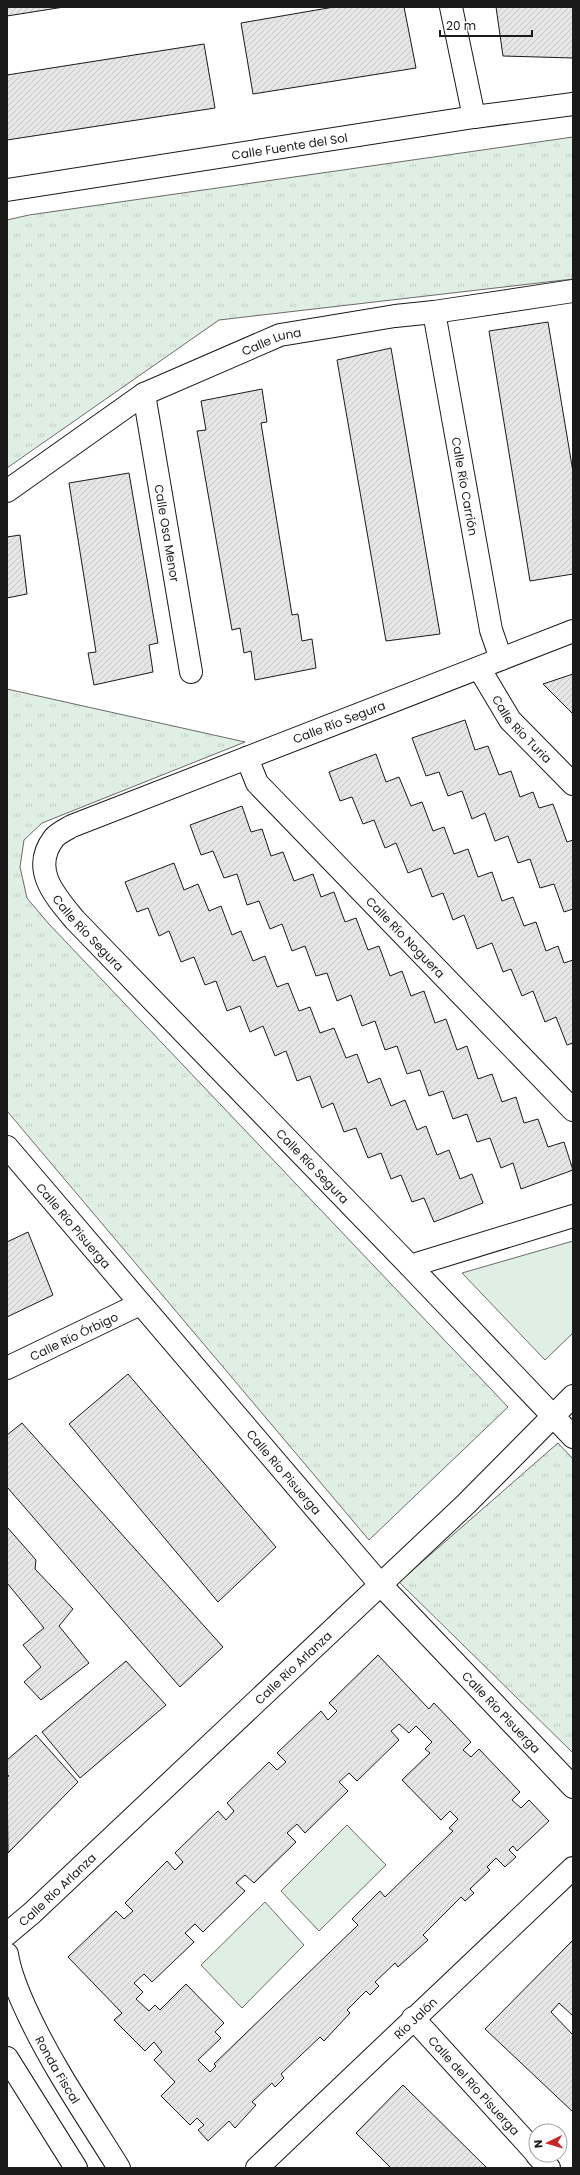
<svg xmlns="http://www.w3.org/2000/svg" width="580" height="2175" font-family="Poppins,sans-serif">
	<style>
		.grass { fill: url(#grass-tufts); stroke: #6a6a6a }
		.garden { fill: #e0efe3; stroke: #6a6a6a }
		.building { fill: url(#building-hatch); stroke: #1a1a1a; fill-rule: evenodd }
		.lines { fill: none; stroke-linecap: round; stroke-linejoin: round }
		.street-casing { stroke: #1a1a1a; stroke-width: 24 }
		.street { stroke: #fff; stroke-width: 22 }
		.labels { text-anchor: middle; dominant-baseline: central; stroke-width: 3; stroke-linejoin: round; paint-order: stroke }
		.street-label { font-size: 12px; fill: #1a1a1a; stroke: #fff }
	</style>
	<defs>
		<pattern id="grass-tufts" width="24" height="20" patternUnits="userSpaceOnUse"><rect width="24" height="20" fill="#e0efe3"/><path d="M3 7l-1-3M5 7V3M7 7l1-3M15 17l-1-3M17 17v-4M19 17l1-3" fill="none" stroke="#c0ccc2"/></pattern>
		<pattern id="building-hatch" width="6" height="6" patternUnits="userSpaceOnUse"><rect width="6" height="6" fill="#e6e6e6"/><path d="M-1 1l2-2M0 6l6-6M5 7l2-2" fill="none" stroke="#c5c5c5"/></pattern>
	</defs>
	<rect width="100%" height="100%" fill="#fff"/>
	<g class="grass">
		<polygon points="573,137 573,279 219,320 7,468 7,220 29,215"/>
		<polygon points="7,689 245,742 42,823 24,840 20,867 27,898 48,923 508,1407 369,1540 7,1111"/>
		<polygon points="558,1443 573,1459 573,1753 399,1582"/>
	</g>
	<g class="garden">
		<polygon points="573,1241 573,1333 545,1360 462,1273"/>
		<polygon points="347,1825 386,1865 319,1931 281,1891"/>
		<polygon points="265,1902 304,1945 242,2008 201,1965"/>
	</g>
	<g class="building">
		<polygon points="7,7 64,7 7,16"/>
		<polygon points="334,7 404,7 416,68 253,94 241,23"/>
		<polygon points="496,7 573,7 573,58 503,56"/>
		<polygon points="204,44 215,108 7,140 7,75"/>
		<polygon points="548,322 573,472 573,574 530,581 489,331"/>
		<polygon points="391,348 440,634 386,641 337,360"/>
		<polygon points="262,389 267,422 261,423 292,615 298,614 302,641 312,639 316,668 255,680 251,651 244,653 240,628 232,630 197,431 206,430 201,401"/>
		<polygon points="129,473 158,643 149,645 153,672 94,685 88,653 96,652 69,483"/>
		<polygon points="20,535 27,594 7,598 7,537"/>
		<polygon points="573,674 573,714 543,684"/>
		<polygon points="465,720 475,750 488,746 499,775 511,771 520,797 533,792 539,808 553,804 567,842 573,840 573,909 564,912 554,884 540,888 530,859 518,863 508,836 495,841 485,813 472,819 462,791 448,796 439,772 426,776 412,738"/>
		<polygon points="376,754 386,782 399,777 411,806 422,802 433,831 444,827 454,854 468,849 478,877 492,872 502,901 513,897 524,926 536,922 546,951 558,946 564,963 573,960 573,1043 567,1045 556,1017 545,1022 533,991 522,996 511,969 503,972 492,943 477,949 464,915 453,920 443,893 432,897 421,868 408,873 396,843 385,848 374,820 363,824 352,797 340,801 329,772"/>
		<polygon points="242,806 251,832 262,829 271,856 283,852 294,881 313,874 321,897 334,892 345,922 356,918 368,950 379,946 390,976 402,971 411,996 424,991 435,1023 446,1019 457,1050 467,1046 478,1079 492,1074 502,1102 516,1097 524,1123 538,1119 548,1147 564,1142 573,1170 521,1189 513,1163 501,1168 490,1138 477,1142 467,1114 453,1119 443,1091 429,1096 420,1070 407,1074 397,1046 385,1050 375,1021 362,1026 351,995 337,1001 327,973 316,976 305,946 292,951 282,924 270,929 259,901 247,905 237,874 224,878 213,851 201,855 190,825"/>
		<polygon points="174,863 184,890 198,884 209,911 221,906 232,935 241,931 253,961 265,956 277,987 288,983 299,1011 310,1007 320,1033 334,1028 346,1058 357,1054 368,1083 380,1078 391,1106 405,1100 417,1130 426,1126 437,1155 449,1150 460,1179 472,1174 483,1203 434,1222 424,1198 412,1202 401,1175 391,1179 381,1153 368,1158 356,1128 344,1132 333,1103 322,1108 310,1076 297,1081 286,1051 275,1056 263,1026 250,1032 240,1006 227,1011 216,981 205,985 194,957 181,962 169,931 159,936 148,908 137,912 125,882"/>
		<polygon points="28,1232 53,1295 7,1317 7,1242"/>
		<polygon points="128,1374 276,1547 218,1602 69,1424"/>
		<polygon points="22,1423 223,1647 180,1687 7,1487 7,1435"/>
		<polygon points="7,1527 36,1560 35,1569 73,1609 59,1626 89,1663 41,1700 24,1682 41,1667 23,1645 44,1628 7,1583"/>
		<path d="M378 1655 429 1709 434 1703 471 1742 463 1750 471 1757 479 1749 520 1792 512 1800 521 1808 529 1800 549 1821 517 1851 513 1846 509 1850 516 1857 505 1867 496 1858 487 1867 490 1870 470 1889 474 1893 465 1901 461 1897 423 1935 428 1940 398 1967 395 1963 375 1982 379 1986 370 1995 366 1991 347 2010 350 2013 324 2041 320 2037 281 2074 284 2078 275 2087 272 2083 252 2102 256 2105 235 2128 229 2121 208 2141 198 2130 204 2125 197 2118 190 2125 161 2096 175 2082 154 2060 162 2052 154 2042 145 2051 114 2020 122 2013 68 1957 116 1911 124 1919 133 1911 125 1903 167 1861 175 1870 183 1862 175 1853 218 1811 226 1820 234 1811 227 1803 269 1762 277 1770 286 1762 277 1753 321 1711 328 1720 337 1711 329 1703ZM399 1724 409 1733 416 1726 432 1742 425 1749 430 1753 402 1780 441 1820 450 1811 458 1819 449 1828 453 1831 385 1897 380 1891 352 1919 358 1925 214 2064 216 2066 210 2072 198 2060 221 2038 215 2032 224 2023 186 1984 160 2010 155 2005 149 2011 136 1999 143 1992 134 1983 144 1974 152 1982 194 1942 185 1933 195 1924 203 1932 245 1891 236 1883 245 1875 254 1883 296 1842 287 1833 297 1824 305 1833 348 1791 339 1782 349 1773 357 1781 399 1740 391 1731Z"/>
		<polygon points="126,1661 166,1705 80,1778 42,1732"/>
		<polygon points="36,1735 78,1782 8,1853 7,1777 9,1776 7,1774 7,1760"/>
		<polygon points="573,1940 573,2014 572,2015 559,2003 551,2012 573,2035 573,2112 485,2029"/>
		<polygon points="403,2085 487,2168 391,2168 356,2133"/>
	</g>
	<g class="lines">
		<defs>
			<g id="street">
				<polyline points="451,7 474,117"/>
				<path id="s1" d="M7 190 474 117 573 104"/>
				<path id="s2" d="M434 312 491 630 501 659"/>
				<path id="s3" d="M144 394 191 672"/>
				<path id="s4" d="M7 491 144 394 280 335 395 316 434 312 573 291"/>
				<path id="s5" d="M573 631 72 826C67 829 58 833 54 838 30 869 55 896 75 920L410 1266 573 1437"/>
				<path id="s6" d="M479 668 510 720 573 784"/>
				<path id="s7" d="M247 758 257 783 573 1110"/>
				<path id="s8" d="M7 1147 380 1584 573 1787"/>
				<polyline points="410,1266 573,1216"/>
				<path id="s9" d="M7 1368 140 1304"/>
				<path id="s10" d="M7 1934 32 1913 466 1504 573 1396"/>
				<path id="s11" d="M7 1954C10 1975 20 1997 29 2016 54 2069 88 2118 119 2168"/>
				<path id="s12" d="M413 2018 536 2153"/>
				<polyline points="7,2058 76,2168"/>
				<polyline points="537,2155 549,2168"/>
				<path id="s13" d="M257 2168 573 1868"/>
			</g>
		</defs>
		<use href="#street" class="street-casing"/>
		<use href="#street" class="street"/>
	</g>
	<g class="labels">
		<g class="street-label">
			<text stroke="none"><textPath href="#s1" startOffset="286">Calle Fuente del Sol</textPath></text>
			<text stroke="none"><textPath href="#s4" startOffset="306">Calle Luna</textPath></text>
			<text stroke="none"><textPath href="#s2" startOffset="177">Calle Río Carrión</textPath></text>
			<text stroke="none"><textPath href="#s3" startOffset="141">Calle Osa Menor</textPath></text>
			<text transform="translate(339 722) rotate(-21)">Calle Río Segura</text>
			<text stroke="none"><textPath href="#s6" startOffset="75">Calle Río Turia</textPath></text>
			<text stroke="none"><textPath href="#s5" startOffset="671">Calle Río Segura</textPath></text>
			<text stroke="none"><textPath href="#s7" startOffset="241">Calle Río Noguera</textPath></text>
			<text stroke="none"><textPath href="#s5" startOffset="995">Calle Río Segura</textPath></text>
			<text stroke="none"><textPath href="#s8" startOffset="103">Calle Río Pisuerga</textPath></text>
			<text stroke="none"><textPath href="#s9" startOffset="74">Calle Río Órbigo</textPath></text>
			<text stroke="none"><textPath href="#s8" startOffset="427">Calle Río Pisuerga</textPath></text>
			<text stroke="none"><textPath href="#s10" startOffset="391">Calle Río Arlanza</textPath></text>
			<text stroke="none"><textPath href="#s8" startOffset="751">Calle Río Pisuerga</textPath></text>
			<text stroke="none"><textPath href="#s10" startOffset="67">Calle Río Arlanza</textPath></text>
			<text stroke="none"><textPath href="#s13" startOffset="218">Río Jalón</textPath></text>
			<text stroke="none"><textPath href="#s11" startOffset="127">Ronda Fiscal</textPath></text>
			<text stroke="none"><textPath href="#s12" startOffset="91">Calle del Río Pisuerga</textPath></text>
		</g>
	</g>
	<rect width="580" height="2175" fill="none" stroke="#1a1a1a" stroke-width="16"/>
	<g transform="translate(548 2143) rotate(265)"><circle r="19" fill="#ffffff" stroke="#a3a3a3"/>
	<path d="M0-3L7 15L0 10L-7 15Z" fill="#c62828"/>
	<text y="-6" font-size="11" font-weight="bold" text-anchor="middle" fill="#1a1a1a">N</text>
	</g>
	<path d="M440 30v6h92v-6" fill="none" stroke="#1a1a1a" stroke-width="2"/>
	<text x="446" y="30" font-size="12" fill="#1a1a1a" stroke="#ffffff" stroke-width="3" paint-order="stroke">20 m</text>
</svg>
